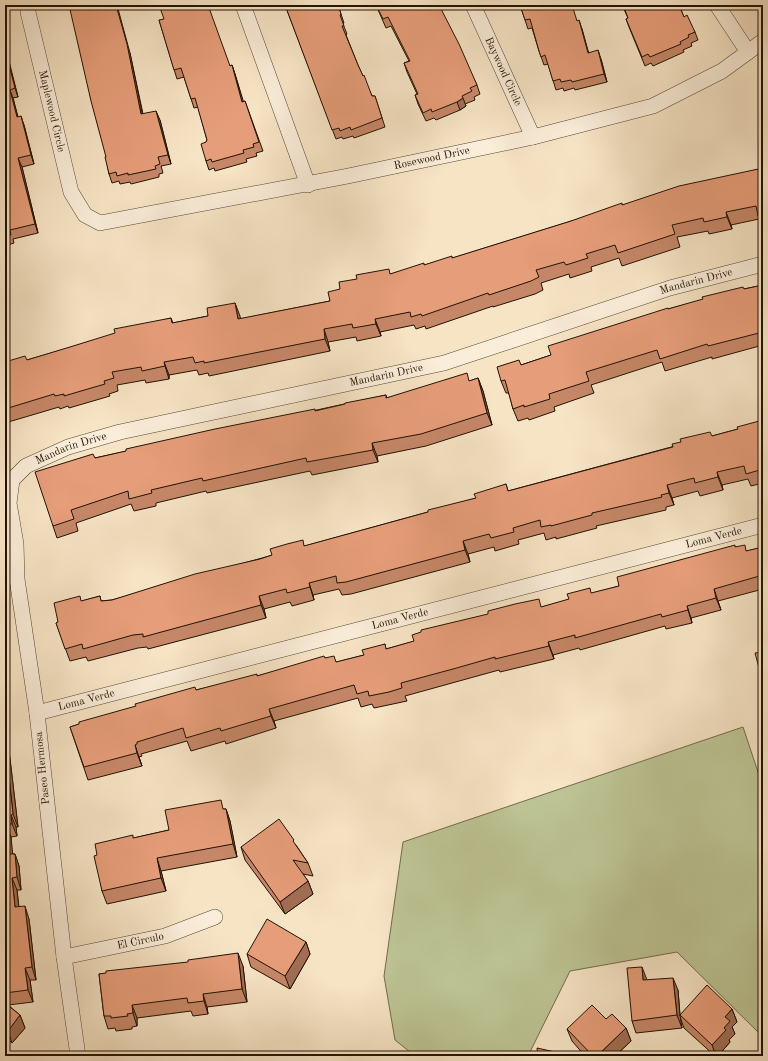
<svg xmlns="http://www.w3.org/2000/svg" width="768" height="1061" font-family="'Old Standard TT',serif">
	<style>
		.green { fill: #bdc494; stroke: #706b4a }
		.lines { fill: none; stroke-linecap: round; stroke-linejoin: round }
		.minor-casing { stroke: #574631; stroke-width: 16 }
		.minor { stroke: #faedd9; stroke-width: 15 }
		.wall { fill: #c68768; stroke: #221200 }
		.shaded-wall { fill: #a16e55; stroke: #221200 }
		.building { fill: #e69d79; stroke: #221200 }
		.labels { text-anchor: middle; dominant-baseline: central; stroke-width: 3; stroke-linejoin: round; paint-order: stroke }
		.street-label { font-size: 11px; fill: #221200; stroke: #faedd9 }
	</style>
	<rect width="100%" height="100%" fill="#f7e4c5"/>
	<filter id="stains"><feTurbulence type="fractalNoise" baseFrequency=".005" numOctaves="4"/><feColorMatrix values="0 0 0 0 .2 0 0 0 0 .09 0 0 0 0 .02 0 0 0 .5 -.17"/></filter>
	<radialGradient id="worn" r=".72"><stop offset=".6" stop-color="#630" stop-opacity="0"/><stop offset="1" stop-color="#630" stop-opacity=".3"/></radialGradient>
	<polygon class="green" points="743,727 763,787 763,1037 677,952 570,971 528,1056 415,1056 395,1040 384,976 403,842"/>
	<g class="lines">
		<defs>
			<g id="minor">
				<path id="s1" d="M28 5V12L71 192 85 215 100 223 348 176 533 137 653 106 722 71 763 41"/>
				<polyline points="243,5 308,185"/>
				<path id="s2" d="M473 5 533 137"/>
				<polyline points="717,5 748,52"/>
				<path id="s3" d="M37 713 763 525"/>
				<path id="s4" d="M64 957 165 936 215 917"/>
				<path id="s5" d="M78 1056 64 957 37 713 17 579 16 544 9 503 12 480 26 466 68 447 120 432 444 363 670 288 763 264"/>
			</g>
		</defs>
		<use href="#minor" class="minor-casing"/>
		<use href="#minor" class="minor"/>
	</g>
	<g class="wall">
		<polygon points="285,5 338,5 344,23 343,24 347,34 346,35 358,65 372,96 375,96 385,127 354,138 353,136 343,139 342,137 336,139"/>
		<polygon points="376,5 436,5 477,85 480,94 474,97 475,100 465,104 466,106 460,110 436,120 434,118 426,121 418,104 415,95 417,94 407,72 404,63 409,61 391,26 386,28"/>
		<polygon points="520,5 577,21 582,29 588,52 601,59 607,82 575,90 574,88 564,91 563,88 556,90 548,64 544,65 539,51 532,28 528,29"/>
		<polygon points="622,5 679,5 684,17 695,32 698,40 691,43 692,46 683,50 684,52 653,66 651,63 645,66 629,27 626,19 628,18"/>
		<polygon points="159,20 230,66 232,65 235,74 243,102 245,101 263,151 256,153 257,156 246,159 247,162 215,171 214,168 209,170 206,161 206,142 207,140 198,107 194,108 184,77 177,79"/>
		<polygon points="5,48 18,97 13,98 18,117 24,125 34,164 22,167 38,233 13,239 14,243 5,246"/>
		<polygon points="130,53 143,114 160,120 171,164 161,166 163,173 159,174 159,177 131,184 130,182 120,184 119,181 112,183 109,174 106,157"/>
		<polygon points="763,168 763,229 759,219 731,225 732,229 709,234 708,231 677,237 680,247 622,266 619,258 591,267 592,271 570,278 569,274 541,283 543,290 535,294 493,307 493,306 426,329 425,326 416,329 414,325 380,332 381,336 357,341 356,337 328,342 330,351 209,376 208,373 199,375 197,370 169,375 169,379 146,383 145,380 117,385 118,391 109,394 110,396 69,408 68,406 60,409 59,407 5,423 5,362 27,360 171,318 173,323 208,316 235,303 240,319 330,301 340,289 391,274 453,258 623,205"/>
		<polygon points="763,285 763,345 712,359 712,357 665,371 662,362 591,385 594,393 554,407 555,411 529,420 528,418 518,421 513,409 509,393 506,393 501,381 521,365 551,355 668,309 744,289"/>
		<polygon points="478,378 483,391 492,425 426,446 377,456 378,462 312,475 310,471 207,493 206,491 156,503 156,506 134,511 131,504 76,523 78,531 57,538 53,526 95,458 386,395 387,398 470,381"/>
		<polygon points="763,420 763,483 751,486 748,479 722,485 723,490 700,496 698,491 672,498 674,505 666,507 666,510 596,526 597,528 556,539 556,537 546,540 544,533 518,540 519,544 495,551 494,547 468,554 470,562 351,594 342,595 339,589 313,595 314,600 292,606 290,602 264,609 266,618 148,649 147,647 138,648 88,661 86,657 70,661 56,623 58,622 82,601 100,596 101,601 112,600 305,546 428,512 476,498 506,484 508,491 738,429"/>
		<polygon points="735,547 747,551 763,547 763,589 718,601 721,610 691,618 692,623 666,629 665,626 580,650 579,648 553,655 554,659 500,672 499,670 405,696 407,701 374,708 372,704 361,707 358,698 274,721 276,728 226,744 225,741 191,751 187,741 141,754 142,756 139,757 142,766 88,780 70,727 196,690 257,676 325,658 337,662 364,655 385,644 386,649 542,607 619,586"/>
		<polygon points="763,652 763,679 759,668"/>
		<polygon points="5,718 18,827 16,827 17,836 11,837 12,854 15,854 19,866 21,890 17,890 19,907 29,919 36,980 30,980 33,1002 8,1005 20,1015 25,1028 12,1043 5,1037"/>
		<polygon points="224,809 226,809 230,821 237,857 161,871 166,891 107,904 102,891 97,855 134,838 169,830"/>
		<polygon points="296,845 308,863 313,876 303,874 308,881 313,894 285,914 245,860 241,847"/>
		<polygon points="306,942 310,954 290,989 251,967 247,954"/>
		<polygon points="243,966 247,1002 207,1007 208,1014 193,1016 191,1011 137,1018 137,1026 132,1027 132,1029 116,1031 115,1028 108,1029 104,1016 99,974"/>
		<polygon points="647,980 678,990 680,1015 732,1009 737,1022 732,1027 735,1034 729,1040 730,1042 718,1056 715,1056 684,1028 680,1017 682,1028 636,1033 632,1021"/>
		<polygon points="606,1019 626,1028 631,1041 615,1056 585,1056 572,1041 567,1029"/>
	</g>
	<g class="shaded-wall">
		<polygon points="116,5 117,5 130,53 144,122 141,114"/>
		<polygon points="579,20 582,29 591,61 588,53"/>
		<polygon points="5,48 7,53 18,97 15,88"/>
		<polygon points="598,50 601,59 607,82 604,74"/>
		<polygon points="232,65 235,74 246,110 242,102"/>
		<polygon points="10,90 13,98 20,126 17,117"/>
		<polygon points="463,98 466,106 460,110 457,102"/>
		<polygon points="156,111 160,120 171,164 168,155"/>
		<polygon points="21,116 24,125 34,164 31,155"/>
		<polygon points="18,158 22,167 38,233 35,224"/>
		<polygon points="726,212 731,225 732,229 727,217"/>
		<polygon points="235,303 240,316 243,332 238,319"/>
		<polygon points="375,319 380,332 381,336 376,324"/>
		<polygon points="324,329 328,342 330,351 325,339"/>
		<polygon points="164,362 169,375 169,379 165,366"/>
		<polygon points="478,378 483,391 492,425 487,413"/>
		<polygon points="372,443 377,456 378,462 373,450"/>
		<polygon points="717,472 722,485 723,490 718,477"/>
		<polygon points="667,485 672,498 674,505 669,493"/>
		<polygon points="463,541 468,554 470,562 465,550"/>
		<polygon points="309,583 313,595 314,600 310,587"/>
		<polygon points="714,589 721,610 716,598"/>
		<polygon points="259,596 264,609 266,618 261,605"/>
		<polygon points="687,606 691,618 692,623 688,610"/>
		<polygon points="548,642 553,655 554,659 549,646"/>
		<polygon points="269,709 274,721 276,728 271,716"/>
		<polygon points="5,718 11,767 18,827 13,814 5,741"/>
		<polygon points="135,745 142,766 137,753"/>
		<polygon points="226,809 230,821 237,857 233,844"/>
		<polygon points="11,815 16,827 17,836 12,824"/>
		<polygon points="6,824 11,837 14,867 9,854"/>
		<polygon points="15,854 19,866 21,890 17,877"/>
		<polygon points="157,858 161,871 166,891 161,878"/>
		<polygon points="12,878 17,890 20,920 15,907"/>
		<polygon points="308,881 313,894 285,914 280,902"/>
		<polygon points="25,906 29,919 36,980 32,967"/>
		<polygon points="306,942 310,954 290,989 285,976"/>
		<polygon points="238,953 243,966 247,1002 242,989"/>
		<polygon points="642,967 647,980 648,993 643,980"/>
		<polygon points="25,968 30,980 33,1002 28,990"/>
		<polygon points="673,978 678,990 680,1016 680,1015 682,1028 677,1015"/>
		<polygon points="203,994 207,1007 208,1014 204,1001"/>
		<polygon points="132,1005 137,1018 137,1026 133,1013"/>
		<polygon points="732,1009 737,1022 732,1027 735,1034 729,1040 730,1042 718,1056 716,1056 712,1045 724,1028 725,1017"/>
		<polygon points="20,1015 25,1028 12,1043 8,1031"/>
		<polygon points="626,1028 631,1041 615,1056 597,1056"/>
	</g>
	<g class="building">
		<polygon points="69,5 116,5 127,44 141,114 156,111 168,155 158,157 160,164 155,166 156,169 128,175 128,173 117,176 116,172 109,174 105,157 106,157 91,101"/>
		<polygon points="159,5 208,5 230,66 232,65 242,102 245,101 259,142 253,144 254,147 243,150 244,153 212,162 211,159 206,161 201,144 206,142 207,140 195,98 191,99 181,68 174,70 159,20 164,19"/>
		<polygon points="285,5 338,5 341,14 340,15 344,26 342,26 358,65 363,76 364,75 372,96 375,96 382,118 351,130 350,127 340,131 339,128 332,130"/>
		<polygon points="376,5 436,5 437,6 439,5 459,44 477,85 470,88 472,91 462,96 463,98 457,102 432,112 431,109 423,113 415,95 418,94 404,63 410,61 388,17 383,19"/>
		<polygon points="520,5 572,5 577,21 579,20 588,53 598,50 604,74 572,82 571,80 561,82 560,79 553,81 545,55 541,57 539,51 530,19 525,20"/>
		<polygon points="623,5 679,5 684,17 687,15 695,32 688,35 689,37 680,42 681,44 650,57 648,54 642,57 626,19 628,18"/>
		<polygon points="5,50 15,88 10,90 17,117 21,116 31,155 18,158 35,224 10,230 11,235 5,236"/>
		<polygon points="763,168 763,216 758,216 756,206 726,212 727,217 704,222 703,218 672,225 675,234 618,253 615,245 586,254 588,258 566,265 564,262 536,270 539,277 531,281 489,295 488,293 422,316 421,314 411,317 410,312 375,319 376,324 353,328 352,324 324,329 325,339 204,363 204,361 195,363 193,357 164,362 165,366 142,371 141,367 112,372 114,378 104,381 105,384 64,396 64,394 55,396 54,394 5,409 5,362 25,356 27,360 70,347 115,333 114,329 171,318 172,323 208,316 207,308 235,303 238,319 330,301 328,292 340,289 339,282 357,279 356,275 389,269 390,274 424,263 424,265 452,256 452,258 571,221 622,203 622,205 679,186"/>
		<polygon points="763,285 763,329 762,329 763,332 708,346 707,344 660,359 657,350 586,372 589,381 549,394 550,399 524,407 524,405 513,409 505,380 501,381 497,367 519,360 521,365 551,355 548,346 668,308 668,309 703,299 702,297 743,287 744,289"/>
		<polygon points="467,373 469,381 478,378 487,413 421,434 372,443 373,450 307,462 306,458 203,481 202,478 151,490 152,493 129,499 128,491 71,510 74,519 53,526 35,472 93,454 95,458 126,451 126,449 215,429 315,409 315,411 345,404 345,403 386,395 386,398"/>
		<polygon points="763,420 763,469 746,474 744,466 717,472 718,477 695,483 694,478 667,485 669,493 661,495 662,497 592,513 592,515 551,526 551,525 541,527 540,520 513,528 514,532 491,538 489,534 463,541 465,550 346,582 337,583 336,576 309,583 310,587 287,593 286,589 259,596 261,605 143,637 143,634 133,635 83,649 82,644 65,649 56,623 58,622 54,603 80,596 81,601 100,596 101,601 112,600 195,574 260,559 272,555 270,549 287,544 303,540 304,546 428,512 428,510 476,498 474,494 506,484 508,491 669,448 673,447 672,444 681,442 680,439 710,432 712,436 738,429 737,427"/>
		<polygon points="735,545 735,547 745,545 746,551 763,547 763,575 714,589 716,598 687,606 688,610 662,617 661,614 575,638 575,635 548,642 549,646 495,659 495,657 453,669 401,683 402,688 389,692 369,696 368,691 357,694 354,685 269,709 271,716 221,731 220,728 186,738 183,728 137,742 137,744 135,745 137,753 84,767 70,727 79,724 79,722 136,706 135,704 195,687 196,690 257,674 257,676 324,656 325,658 334,656 336,662 364,655 362,650 385,644 386,649 414,641 412,635 421,632 421,630 488,614 488,611 515,604 539,599 541,607 569,599 567,594 590,588 591,593 619,586 617,577"/>
		<polygon points="763,652 763,672 762,667 759,668 755,653"/>
		<polygon points="5,741 13,814 11,815 12,824 6,824 9,854 15,854 17,877 12,878 15,907 25,906 32,967 25,968 28,990 5,993"/>
		<polygon points="221,800 223,809 226,809 233,844 157,858 161,878 102,891 94,856 97,855 95,844 133,835 133,838 169,830 165,810"/>
		<polygon points="279,819 294,840 293,841 308,863 293,860 308,881 280,902 241,847"/>
		<polygon points="267,919 306,942 285,976 247,954"/>
		<polygon points="238,953 242,989 203,994 204,1001 188,1003 187,998 132,1005 133,1013 127,1014 128,1016 111,1018 111,1016 104,1016 99,974 106,973 106,971 188,962 188,960"/>
		<polygon points="642,967 643,980 673,978 677,1015 632,1021 627,968"/>
		<polygon points="707,985 732,1009 725,1017 730,1021 724,1028 726,1030 712,1045 680,1015"/>
		<polygon points="5,1003 20,1015 8,1031 5,1028"/>
		<polygon points="592,1005 606,1019 612,1014 626,1028 597,1056 593,1056 567,1029"/>
		<polygon points="537,1048 573,1056 538,1056"/>
	</g>
	<g class="labels">
		<g class="street-label">
			<text stroke="none"><textPath href="#s2" startOffset="73">Baywood Circle</textPath></text>
			<text stroke="none"><textPath href="#s1" startOffset="109">Maplewood Circle</textPath></text>
			<text stroke="none"><textPath href="#s1" startOffset="574">Rosewood Drive</textPath></text>
			<text stroke="none"><textPath href="#s5" startOffset="1297">Mandarin Drive</textPath></text>
			<text stroke="none"><textPath href="#s5" startOffset="973">Mandarin Drive</textPath></text>
			<text stroke="none"><textPath href="#s5" startOffset="649">Mandarin Drive</textPath></text>
			<text stroke="none"><textPath href="#s3" startOffset="699">Loma Verde</textPath></text>
			<text stroke="none"><textPath href="#s3" startOffset="375">Loma Verde</textPath></text>
			<text stroke="none"><textPath href="#s3" startOffset="51">Loma Verde</textPath></text>
			<text transform="translate(43 768) rotate(-96)">Paseo Hermosa</text>
			<text stroke="none"><textPath href="#s4" startOffset="78">El Circulo</textPath></text>
		</g>
	</g>
	<rect width="768" height="1061" fill="none" stroke="#f7e4c5" stroke-width="20"/>
	<rect x="6" y="6" width="756" height="1049" fill="none" stroke="#221200" stroke-width="2"/>
	<rect x="10" y="10" width="748" height="1041" fill="none" stroke="#221200"/>
	<rect width="100%" height="100%" filter="url(#stains)"/>
	<rect width="100%" height="100%" fill="url(#worn)"/>
</svg>
